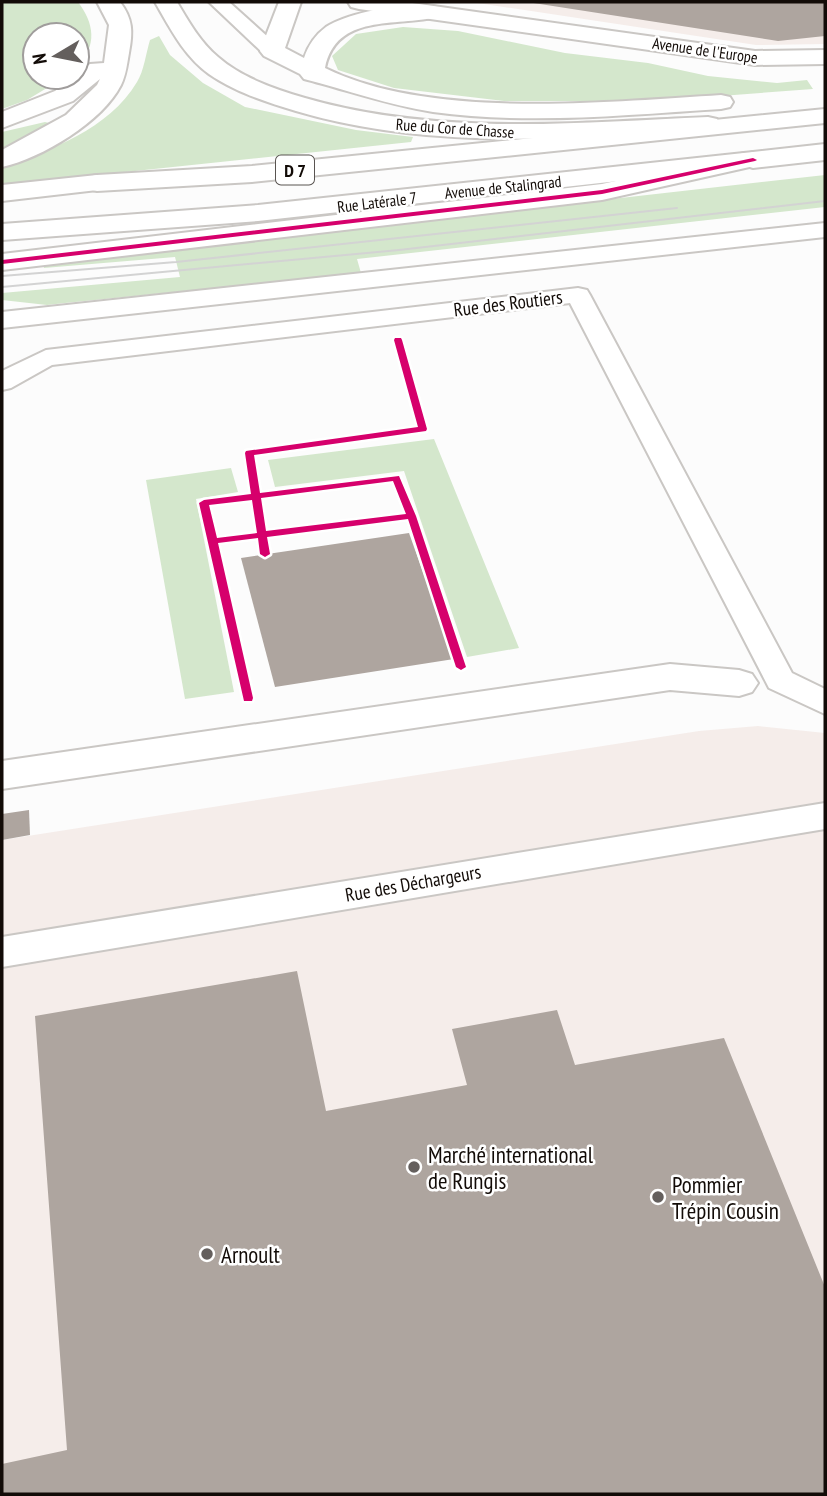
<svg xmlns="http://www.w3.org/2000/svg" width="827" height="1496" font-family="'PT Sans Narrow',sans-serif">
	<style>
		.built { fill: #f5edea }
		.green { fill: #d4e7cc }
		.building { fill: #aea59f }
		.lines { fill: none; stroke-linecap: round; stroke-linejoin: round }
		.service-casing { stroke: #cac7c4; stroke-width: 4 }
		.minor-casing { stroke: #cac7c4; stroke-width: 4 }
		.tertiary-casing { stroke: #cac7c4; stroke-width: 4 }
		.primary-casing { stroke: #cac7c4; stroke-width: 4 }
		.trunk-casing { stroke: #cac7c4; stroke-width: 4 }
		.path-far1 { stroke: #d8d8d8; stroke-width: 3.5; stroke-dasharray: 4.5 4.5; stroke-linecap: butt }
		.path { stroke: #d8d8d8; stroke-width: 4.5; stroke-dasharray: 5 5; stroke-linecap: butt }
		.service { fill: #fff; fill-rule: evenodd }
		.minor { fill: #fff; fill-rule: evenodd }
		.tertiary { fill: #fff; fill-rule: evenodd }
		.primary { fill: #fff; fill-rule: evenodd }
		.trunk { fill: #fff; fill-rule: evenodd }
		.tram { stroke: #d3d3d3; stroke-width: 2 }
		.cycleway-casing { stroke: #fff; stroke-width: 5 }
		.cycleway { fill: #d6006c; fill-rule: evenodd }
		.poi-dot { fill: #645f5d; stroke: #fff; stroke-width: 2.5 }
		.labels { text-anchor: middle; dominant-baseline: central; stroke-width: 5; stroke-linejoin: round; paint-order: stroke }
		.far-street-label { font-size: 16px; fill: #120b07; stroke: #fff }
		.shield { fill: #fff; stroke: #595451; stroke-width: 2 }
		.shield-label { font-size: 18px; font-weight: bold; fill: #120b07 }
		.street-label { font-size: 19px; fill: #120b07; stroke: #fff }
		.near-poi-label { font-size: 23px; fill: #120b07; stroke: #fff; text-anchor: start }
	</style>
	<rect width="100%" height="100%" fill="#fcfcfc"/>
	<g class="built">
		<polygon points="471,2 825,2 825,44 756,45"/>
		<polygon points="758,726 825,733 825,1494 2,1494 2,840 699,731"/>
	</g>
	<g class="green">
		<path d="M2 2H78C94 23 98 46 77 66V35H35V77H65L27 100 2 109Z"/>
		<polygon points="403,27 458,31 565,53 648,63 708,76 777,83 807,80 813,89 654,101 504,101 394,88 338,70 332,56 356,34"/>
		<path d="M159 36 170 55 203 83 245 107 356 130 413 137 411 142 2 185V167C52 149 108 130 137 82 144 71 146 53 150 40Z"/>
		<polygon points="45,122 53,124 26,140 2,150 2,132"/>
		<polygon points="825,175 825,207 357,259 361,273 65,303 47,305 2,300 2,293 180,277 175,257 44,268 43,263"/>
		<polygon points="434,439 519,648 467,657 404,471 275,487 268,460"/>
		<polygon points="231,468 238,492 196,499 234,692 185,699 146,480"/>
	</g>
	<g class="building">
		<polygon points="527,2 825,2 825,36 778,41"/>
		<polygon points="409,533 454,659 275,687 241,558"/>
		<polygon points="29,810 30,835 2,840 2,814"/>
		<polygon points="297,971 326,1111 467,1085 452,1029 557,1010 575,1065 724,1038 825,1287 825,1494 2,1494 2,1464 67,1450 35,1016"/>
	</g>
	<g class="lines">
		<defs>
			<g id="service">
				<polygon points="209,2 229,2 279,47 282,51 279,55 265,55"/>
				<polygon points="825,223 825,237 2,328 2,312"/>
				<polygon points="578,288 587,290 590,295 792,673 825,689 825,714 769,688 570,303 52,365 11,388 2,390 2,371 46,350"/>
				<polygon points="825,803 825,829 2,967 2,937"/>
			</g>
			<g id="minor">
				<path d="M97 2H120C133 19 133 32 129 53 127 64 126 75 121 85 102 122 42 158 2 167V150L66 115 97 85 100 79 73 101 2 128V112L55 91 73 77H77V74L90 64 104 63 109 25Z"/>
				<path d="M155 2H177C189 22 200 42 218 57 242 78 275 89 305 98 436 136 573 123 708 117L717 119 720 124 717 129 708 131C570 138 431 151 296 111 266 102 235 92 209 74 184 56 170 28 155 2Z"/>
				<polygon points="745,153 754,156 758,161 754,166 602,200 2,270 2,254 602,184"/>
				<polygon points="670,664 739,670 752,674 758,683 752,692 739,696 670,690 2,789 2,761"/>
			</g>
			<polygon id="tertiary" points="348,2 405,2 755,51 825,50 825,64 755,65 359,9 351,7"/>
			<g id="primary">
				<polygon points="753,152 762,155 766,160 762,165 258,221 2,240 2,224 258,205"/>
				<polygon points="97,175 106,177 110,183 106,189 2,201 2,185"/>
			</g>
			<g id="trunk">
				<path d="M279 2H301L285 48 304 58C308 46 315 35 326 27 349 12 410 1 437 7L440 12 437 17C396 27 336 13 325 68 430 120 606 102 721 95L730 97 733 102 730 107 721 109C626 115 528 125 433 112 388 105 347 90 304 79L300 74 264 56 260 51Z"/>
				<polygon points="825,109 825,123 252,182 97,191 88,189 84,183 88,177 97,175 252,166"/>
				<polygon points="825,144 825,160 753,168 744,165 740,160 744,155 753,152"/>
			</g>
		</defs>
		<use href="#service" class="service-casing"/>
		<use href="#minor" class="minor-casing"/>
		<use href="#tertiary" class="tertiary-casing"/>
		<use href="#primary" class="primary-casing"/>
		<use href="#trunk" class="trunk-casing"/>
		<g class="path-far1">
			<polyline points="213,541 204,503 396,478 411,516"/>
			<polyline points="265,554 249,453 423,429 402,352"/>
			<polyline points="223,584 213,541 411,516 433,584"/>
		</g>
		<g class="path">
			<polyline points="222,582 248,697"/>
			<polyline points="433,582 460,665"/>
		</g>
		<use href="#service" class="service"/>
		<use href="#minor" class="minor"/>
		<use href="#tertiary" class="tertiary"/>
		<use href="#primary" class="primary"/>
		<use href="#trunk" class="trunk"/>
		<g class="tram">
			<polyline points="2,276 176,262 677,208"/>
			<polyline points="2,287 399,250 825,201"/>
		</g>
		<defs>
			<g id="cycleway">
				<polygon points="753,158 757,160 755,161 602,194 2,264 2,260 602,190"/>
				<path d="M395 338H401L402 340 427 429 426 431 254 455 260 493 399 476 416 516 466 667 461 670 456 667 408 519 267 537 270 554 265 557 260 554 258 538 218 543 253 698 252 701H244L199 503 204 500 251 494 245 453 246 451 418 427 394 340ZM393 481 406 514 266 531 261 498ZM252 500 257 533 217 538 209 505Z"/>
			</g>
		</defs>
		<use href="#cycleway" class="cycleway-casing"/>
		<use href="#cycleway" class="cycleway"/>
	</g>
	<g class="poi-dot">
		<circle cx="414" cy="1167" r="7"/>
		<circle cx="658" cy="1197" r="7"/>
		<circle cx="207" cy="1254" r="7"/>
	</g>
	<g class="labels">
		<g class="far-street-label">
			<text transform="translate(705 50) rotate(8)">Avenue de l'Europe</text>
			<text transform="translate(455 128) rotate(4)">Rue du Cor de Chasse</text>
			<text transform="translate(503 187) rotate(-6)">Avenue de Stalingrad</text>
			<text transform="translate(377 202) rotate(-7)">Rue Latérale 7</text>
		</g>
		<rect class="shield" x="276" y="155.5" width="38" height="29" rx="5"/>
		<g class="shield-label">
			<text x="295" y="170">D 7</text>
		</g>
		<g class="street-label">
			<text transform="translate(508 303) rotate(-7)">Rue des Routiers</text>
			<text transform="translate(413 883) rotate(-10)">Rue des Déchargeurs</text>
		</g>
		<g class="near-poi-label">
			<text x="428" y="1154">Marché international<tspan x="428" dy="26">de Rungis</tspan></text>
			<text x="672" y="1184">Pommier<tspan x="672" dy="26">Trépin Cousin</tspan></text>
			<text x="221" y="1254">Arnoult</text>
		</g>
	</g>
	<rect width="827" height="1496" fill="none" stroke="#120b07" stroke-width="7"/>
	<g transform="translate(56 56) rotate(260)"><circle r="33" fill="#ffffff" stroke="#a09d9c" stroke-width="2"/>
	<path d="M0-5L12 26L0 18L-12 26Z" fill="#645f5d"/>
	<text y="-10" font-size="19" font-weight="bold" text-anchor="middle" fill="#120b07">N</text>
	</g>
</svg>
